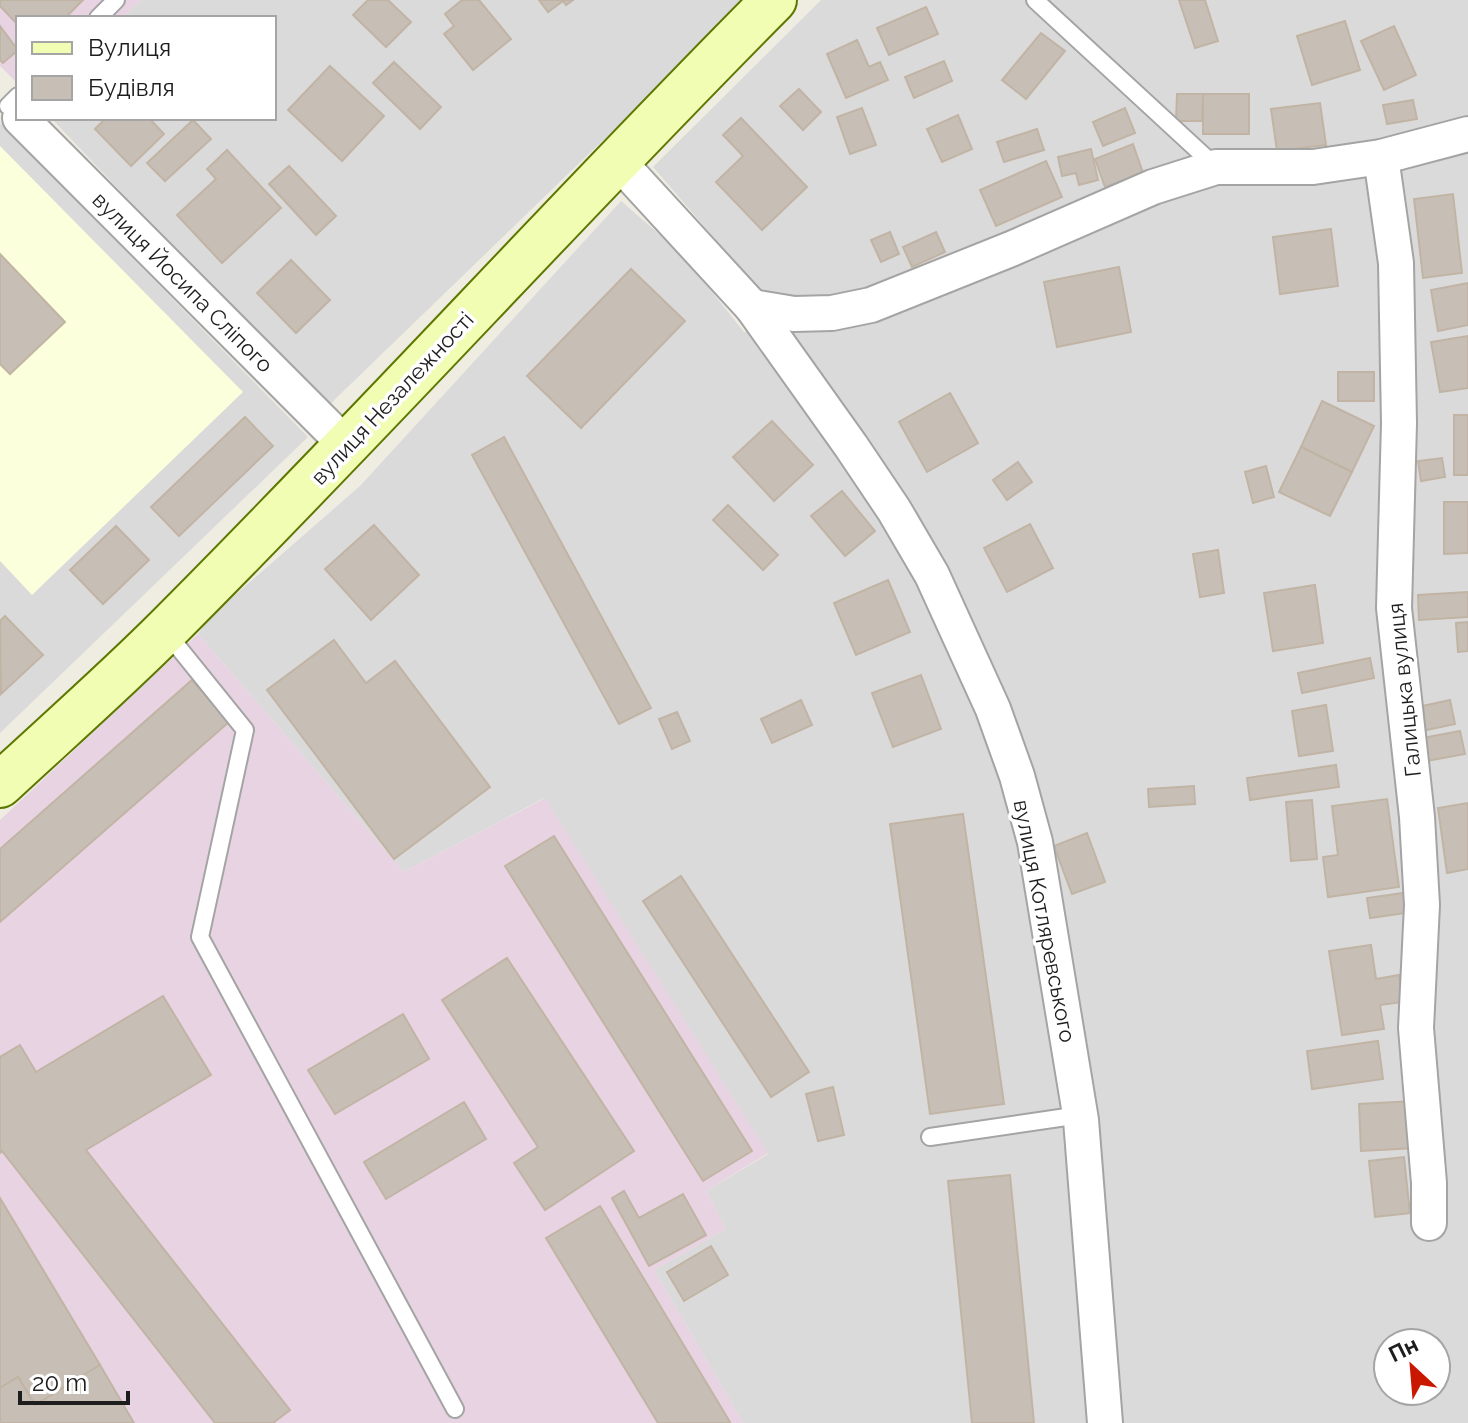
<svg xmlns="http://www.w3.org/2000/svg" width="1468" height="1423" font-family="Raleway,sans-serif">
	<style>
		.residential { fill: #dbdada; fill-rule: evenodd }
		.industrial { fill: #e8d3e2 }
		.education { fill: #fbffdb }
		.building { fill: #c7bfb5; stroke: #c1b4a4; stroke-width: 2 }
		.lines { fill: none; stroke-linecap: round; stroke-linejoin: round }
		.service-casing { stroke: #a4a4a4; stroke-width: 20 }
		.minor-casing { stroke: #a4a4a4; stroke-width: 38 }
		.secondary-casing { stroke: #5d7800; stroke-width: 48 }
		.service { stroke: #fff; stroke-width: 16 }
		.minor { stroke: #fff; stroke-width: 34 }
		.secondary { stroke: #f0fdb2; stroke-width: 44 }
		.labels { text-anchor: middle; dominant-baseline: central; stroke-width: 7; stroke-linejoin: round; paint-order: stroke }
		.street-label { font-size: 22px; fill: #1d1d1d; stroke: #fff }
	</style>
	<rect width="100%" height="100%" fill="#efece2"/>
	<g class="residential">
		<polygon points="141,0 748,0 326,408 51,118 274,118 274,18 122,18"/>
		<polygon points="821,0 1468,0 1468,116 1315,156 1214,156 880,292 804,306 758,289 653,167"/>
		<polygon points="0,123 308,437 0,733"/>
		<path d="M1468 149V1423H743L654 1270 726 1229 706 1191 768 1154 544 798 404 872 198 634 212 615 360 486 621 201 681 253 744 332 772 327 1215 179ZM1388 1343H1436V1391H1388Z"/>
	</g>
	<g class="industrial">
		<polygon points="0,0 141,0 122,18 18,18 18,84 0,66"/>
		<polygon points="198,634 404,872 545,798 768,1153 706,1191 726,1229 654,1270 743,1423 0,1423 0,820"/>
	</g>
	<polygon class="education" points="0,146 243,392 32,595 0,561"/>
	<g class="building">
		<polygon points="0,0 83,0 65,18 18,18 18,25 0,6"/>
		<polygon points="368,0 388,0 411,22 386,47 353,15"/>
		<polygon points="462,0 479,0 511,39 473,70 444,34 454,26 445,14"/>
		<polygon points="539,0 573,0 566,5 563,1 548,12"/>
		<polygon points="1179,0 1205,0 1218,41 1195,48"/>
		<polygon points="926,7 938,34 889,55 877,28"/>
		<polygon points="1345,21 1360,70 1312,85 1297,36"/>
		<polygon points="0,26 18,50 3,63 0,60"/>
		<polygon points="1394,26 1416,75 1384,90 1361,41"/>
		<polygon points="1041,33 1065,51 1026,99 1002,80"/>
		<polygon points="857,40 869,67 880,62 888,80 846,98 827,54"/>
		<polygon points="944,61 952,81 914,98 905,77"/>
		<polygon points="394,62 441,107 420,129 373,83"/>
		<polygon points="330,66 384,116 342,161 288,110"/>
		<polygon points="799,89 821,112 803,130 780,106"/>
		<polygon points="1177,94 1203,94 1202,121 1176,121"/>
		<rect x="1203" y="94" width="46" height="40"/>
		<polygon points="1413,100 1417,119 1387,124 1383,105"/>
		<polygon points="1320,103 1326,145 1277,151 1271,109"/>
		<polygon points="862,108 876,145 850,154 837,117"/>
		<polygon points="1125,108 1135,133 1103,146 1093,122"/>
		<polygon points="958,115 972,149 942,162 927,129"/>
		<polygon points="106,118 149,118 164,134 131,166 95,129"/>
		<polygon points="741,118 807,187 762,230 716,182 743,156 723,135"/>
		<polygon points="193,120 211,139 165,181 147,163"/>
		<polygon points="1037,129 1044,150 1004,162 997,142"/>
		<polygon points="1133,144 1143,173 1105,187 1095,159"/>
		<polygon points="1091,149 1098,180 1079,185 1076,173 1062,176 1058,157"/>
		<polygon points="227,150 281,208 222,263 177,215 216,179 207,169"/>
		<polygon points="1046,161 1062,197 996,226 980,190"/>
		<polygon points="289,166 336,216 316,235 269,184"/>
		<polygon points="1453,194 1462,273 1423,278 1414,199"/>
		<polygon points="1331,229 1338,286 1280,294 1273,237"/>
		<polygon points="890,232 899,254 881,262 871,240"/>
		<polygon points="936,232 945,252 912,267 903,247"/>
		<polygon points="0,254 65,322 10,374 0,364"/>
		<polygon points="291,260 330,300 296,333 257,293"/>
		<polygon points="1119,267 1131,332 1057,347 1044,282"/>
		<polygon points="631,269 685,321 581,428 527,376"/>
		<polygon points="1468,283 1468,325 1438,331 1431,290"/>
		<polygon points="1468,336 1468,388 1440,392 1431,342"/>
		<rect x="1338" y="372" width="36" height="29"/>
		<polygon points="950,393 978,443 927,472 899,422"/>
		<polygon points="1322,401 1374,426 1352,472 1301,447"/>
		<rect x="1454" y="415" width="14" height="60"/>
		<polygon points="245,417 273,446 179,536 151,507"/>
		<polygon points="772,421 813,465 774,501 733,457"/>
		<polygon points="504,437 651,708 619,724 472,455"/>
		<polygon points="1301,447 1352,472 1330,516 1279,492"/>
		<polygon points="1442,458 1445,477 1421,481 1418,461"/>
		<polygon points="1018,462 1032,482 1007,500 993,480"/>
		<polygon points="1266,466 1274,497 1253,503 1245,472"/>
		<polygon points="842,491 875,531 845,556 811,516"/>
		<polygon points="1444,502 1468,502 1468,553 1444,554"/>
		<polygon points="728,505 778,555 763,570 713,520"/>
		<polygon points="1030,524 1053,568 1007,592 984,548"/>
		<polygon points="374,525 419,575 371,620 325,569"/>
		<polygon points="116,526 149,560 103,604 70,570"/>
		<polygon points="1218,550 1224,593 1200,597 1193,554"/>
		<polygon points="888,580 910,632 856,655 834,603"/>
		<polygon points="1315,585 1323,643 1273,651 1264,593"/>
		<polygon points="1468,592 1468,617 1419,620 1418,595"/>
		<polygon points="5,616 43,655 1,694 0,621"/>
		<polygon points="1468,622 1468,651 1458,652 1456,623"/>
		<polygon points="334,640 366,683 395,661 490,787 394,859 267,690"/>
		<polygon points="1370,658 1374,678 1302,693 1298,673"/>
		<polygon points="921,675 941,729 893,747 872,693"/>
		<polygon points="192,680 229,722 0,922 0,849"/>
		<polygon points="801,700 812,725 772,743 761,719"/>
		<polygon points="1450,700 1455,724 1417,732 1413,708"/>
		<polygon points="1326,705 1333,751 1299,756 1292,711"/>
		<polygon points="677,712 690,741 672,749 659,719"/>
		<polygon points="1460,731 1465,754 1421,762 1417,739"/>
		<polygon points="1336,765 1339,787 1250,800 1247,778"/>
		<polygon points="1194,786 1195,804 1149,807 1148,789"/>
		<polygon points="1387,799 1399,887 1328,897 1323,857 1338,855 1332,806"/>
		<polygon points="1312,800 1317,859 1291,861 1286,802"/>
		<polygon points="1468,803 1468,869 1447,873 1438,808"/>
		<polygon points="963,814 1004,1104 930,1114 890,824"/>
		<polygon points="1087,833 1105,882 1072,894 1054,846"/>
		<polygon points="554,836 752,1151 703,1181 505,866"/>
		<polygon points="681,876 809,1072 771,1097 643,901"/>
		<polygon points="1403,893 1406,913 1370,918 1367,898"/>
		<polygon points="1371,945 1376,979 1399,975 1403,1002 1380,1005 1384,1029 1342,1035 1329,951"/>
		<polygon points="507,958 634,1151 545,1210 514,1163 538,1147 442,1000"/>
		<polygon points="163,996 211,1075 86,1150 290,1410 273,1423 215,1423 2,1151 0,1153 0,1057 20,1045 36,1072"/>
		<polygon points="403,1014 429,1059 335,1114 308,1070"/>
		<polygon points="1378,1041 1383,1079 1312,1089 1307,1051"/>
		<polygon points="833,1087 844,1135 818,1141 806,1094"/>
		<polygon points="1414,1101 1416,1148 1361,1151 1359,1104"/>
		<polygon points="464,1102 486,1139 386,1199 364,1162"/>
		<polygon points="1404,1157 1410,1213 1375,1217 1369,1161"/>
		<polygon points="1010,1175 1034,1423 972,1423 948,1181"/>
		<polygon points="624,1191 639,1218 683,1194 706,1235 649,1266 612,1198"/>
		<polygon points="0,1198 100,1365 35,1405 18,1377 0,1388"/>
		<polygon points="600,1206 730,1422 728,1423 658,1423 546,1238"/>
		<polygon points="711,1246 728,1275 684,1301 667,1272"/>
		<polygon points="100,1365 134,1423 0,1423 0,1388 18,1377 35,1405"/>
	</g>
	<g class="lines">
		<defs>
			<g id="service">
				<polyline points="1035,0 1216,167"/>
				<polyline points="98,18 116,0"/>
				<polyline points="8,106 18,96"/>
				<polyline points="166,632 245,730 200,937 455,1409"/>
				<polyline points="930,1137 1080,1115"/>
			</g>
			<g id="minor">
				<polyline points="20,118 347,446"/>
				<polyline points="1381,157 1396,263 1399,423 1394,608 1417,817 1422,905 1416,1028 1429,1183 1429,1223"/>
				<polyline points="616,159 752,307 851,446 894,510 932,575 993,709 1017,776 1035,842 1081,1120 1105,1423"/>
				<polyline points="752,307 794,314 832,313 871,305 1011,249 1153,187 1216,167 1313,167 1381,157 1468,134"/>
			</g>
			<path id="secondary" d="M0 785C56 733 114 682 168 628 374 422 569 206 774 0"/>
		</defs>
		<use href="#service" class="service-casing"/>
		<use href="#minor" class="minor-casing"/>
		<use href="#secondary" class="secondary-casing"/>
		<use href="#service" class="service"/>
		<use href="#minor" class="minor"/>
		<use href="#secondary" class="secondary"/>
	</g>
	<g class="labels">
		<g class="street-label">
			<text transform="translate(183 282) rotate(45)">вулиця Йосипа Сліпого</text>
			<text transform="translate(392 398) rotate(-47)">вулиця Незалежності</text>
			<text transform="translate(1404 690) rotate(-96)">Галицька вулиця</text>
			<text transform="translate(1045 921) rotate(79)">вулиця Котляревського</text>
		</g>
	</g>
	<rect x="16" y="16" width="260" height="104" fill="#ffffff" stroke="#a5a5a5" stroke-width="2"/>
	<rect x="32" y="42" width="40" height="12" fill="#f0fdb2" stroke="#a5a5a5" stroke-width="2"/>
	<text x="88" y="56" font-size="24" fill="#1d1d1d">Вулиця</text>
	<rect x="32" y="76" width="40" height="24" fill="#c7bfb5" stroke="#a5a5a5" stroke-width="2"/>
	<text x="88" y="96" font-size="24" fill="#1d1d1d">Будівля</text>
	<g transform="translate(1412 1367) rotate(334)"><circle r="38" fill="#ffffff" stroke="#a5a5a5" stroke-width="2"/>
	<path d="M0-6L14 30L0 20L-14 30Z" fill="#ca1800"/>
	<text y="-12" font-size="22" font-weight="bold" text-anchor="middle" fill="#1d1d1d">Пн</text>
	</g>
	<path d="M20 1391v12h108v-12" fill="none" stroke="#1d1d1d" stroke-width="4"/>
	<text x="32" y="1391" font-size="24" fill="#1d1d1d" stroke="#ffffff" stroke-width="6" paint-order="stroke">20 m</text>
</svg>
